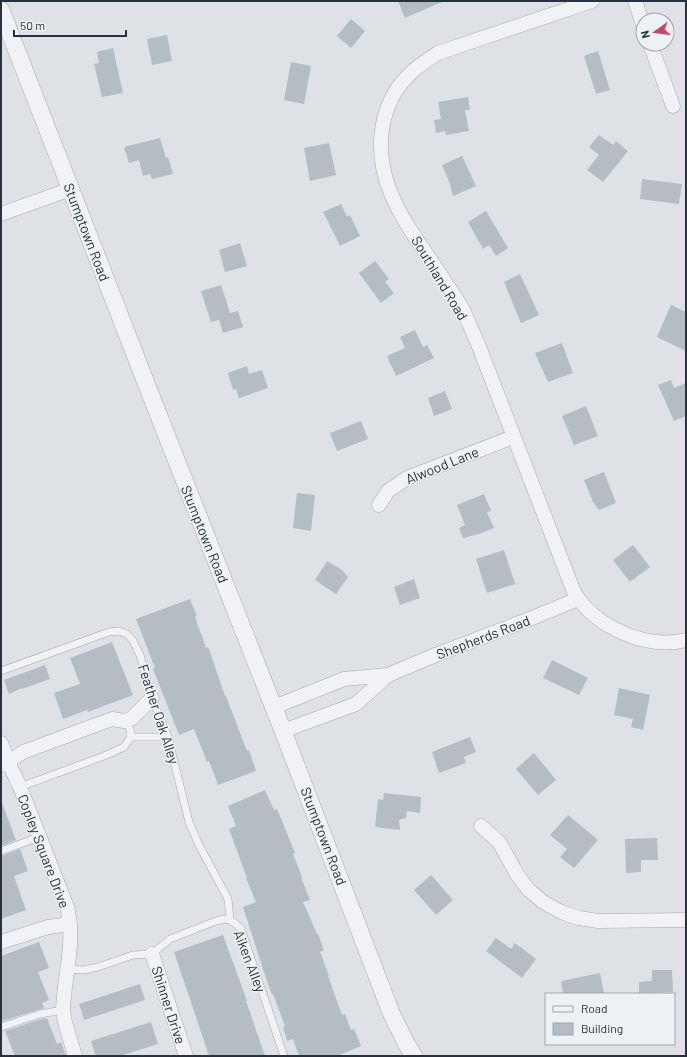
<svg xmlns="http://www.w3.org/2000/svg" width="687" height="1057" font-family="Barlow,sans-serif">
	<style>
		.building { fill: #b5bcc3 }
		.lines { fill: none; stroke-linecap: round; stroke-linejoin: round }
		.service-casing { stroke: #a4aab0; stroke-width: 8 }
		.minor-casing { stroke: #a4aab0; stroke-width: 15 }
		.tertiary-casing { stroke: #a4aab0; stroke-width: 18 }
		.service { stroke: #f0f2f5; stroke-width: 7 }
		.minor { stroke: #f0f2f5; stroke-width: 14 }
		.tertiary { stroke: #f0f2f5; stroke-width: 17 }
		.labels { text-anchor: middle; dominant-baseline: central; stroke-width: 3; stroke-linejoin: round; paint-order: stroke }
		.street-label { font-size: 14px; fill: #28323c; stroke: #edf1f4 }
	</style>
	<rect width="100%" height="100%" fill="#dee2e6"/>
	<g class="building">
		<polygon points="398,1 444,1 405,18"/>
		<polygon points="351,19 365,31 351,48 337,36"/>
		<polygon points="167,35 172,61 152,65 147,39"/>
		<polygon points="113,48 123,93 102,97 94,64 99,63 97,52"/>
		<polygon points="598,51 610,90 596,94 584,56"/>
		<polygon points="291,62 311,66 304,104 284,100"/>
		<polygon points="468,97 470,110 465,110 469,131 446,135 445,131 436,133 434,120 441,119 438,102"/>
		<polygon points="599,135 613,145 616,141 628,151 603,182 587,170 599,155 589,147"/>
		<polygon points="160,138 166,158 168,157 173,174 152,179 150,174 143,176 139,160 129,163 124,147"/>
		<polygon points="329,143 336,175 310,181 304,148"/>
		<polygon points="462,156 476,186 453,196 450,184 442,165"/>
		<polygon points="642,179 682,184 679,204 640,199"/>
		<polygon points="341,204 347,217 350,215 360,236 340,246 323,212"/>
		<polygon points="486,211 508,248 496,256 489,245 483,249 468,222"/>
		<polygon points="240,243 247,266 225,272 219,250"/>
		<polygon points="375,261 389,279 385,282 394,293 381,303 359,273"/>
		<polygon points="520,274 539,315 521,323 504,282"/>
		<polygon points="221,285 230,313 238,311 243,327 223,333 219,320 211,322 201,291"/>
		<polygon points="671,305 686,312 686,351 657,337"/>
		<polygon points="415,330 423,347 427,345 434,358 396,376 387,356 405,348 400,337"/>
		<polygon points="562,343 573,373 548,382 535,353"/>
		<polygon points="247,366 249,374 262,370 268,388 239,398 236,389 233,390 228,373"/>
		<polygon points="671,380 674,388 686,383 686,416 674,421 658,385"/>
		<polygon points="445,391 452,409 434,416 428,398"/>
		<polygon points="586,406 598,436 574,445 562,416"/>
		<polygon points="361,421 368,439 337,451 330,433"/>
		<polygon points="604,472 616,503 599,510 593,502 584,480"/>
		<polygon points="297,493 315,495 311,531 293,528"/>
		<polygon points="484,494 491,511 487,512 494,528 479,534 463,538 459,528 465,525 457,505"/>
		<polygon points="633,545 650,567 630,582 613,560"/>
		<polygon points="504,550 515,584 487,593 476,559"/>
		<polygon points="327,561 342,570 348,577 336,594 315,580"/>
		<polygon points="414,579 420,598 400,605 394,587"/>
		<polygon points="190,599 197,616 195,617 206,648 208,647 212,658 225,696 226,696 247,751 249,750 256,771 218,785 209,761 207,762 194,729 179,735 153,669 155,668 136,619"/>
		<polygon points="112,642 133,695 88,712 87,710 63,719 54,693 80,684 70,658"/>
		<polygon points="552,660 588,678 579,695 543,678"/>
		<polygon points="45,665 50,679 22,689 22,688 9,694 4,680"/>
		<polygon points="619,688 650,695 643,730 631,727 633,719 614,715"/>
		<polygon points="470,737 476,752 464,757 466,763 439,773 432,752"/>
		<polygon points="534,753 556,780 538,795 516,769"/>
		<polygon points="265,790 274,810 277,809 295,853 293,854 302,877 301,877 310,900 303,902 317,934 318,934 324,950 320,952 329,976 328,976 342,1015 345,1014 351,1030 354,1029 361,1046 337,1056 299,1056 293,1039 287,1041 283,1027 285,1026 273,994 272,995 267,981 243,907 256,902 246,878 247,878 236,848 229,829 236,826 228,806"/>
		<polygon points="384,793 421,797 420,813 407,811 406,818 399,820 400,830 375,827 378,799 383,800"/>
		<polygon points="1,803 2,803 16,840 1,846"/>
		<polygon points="568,815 598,840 574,868 560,857 567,849 550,835"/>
		<polygon points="657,838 658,860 641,860 641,872 626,873 625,839"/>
		<polygon points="20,849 28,871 14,876 26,910 1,919 1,856"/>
		<polygon points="431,875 453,900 436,915 414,890"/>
		<polygon points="223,935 247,1001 246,1001 265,1056 209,1056 199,1026 174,952"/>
		<polygon points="496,938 511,949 515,943 536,959 522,978 486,951"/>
		<polygon points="39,942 49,968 38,972 49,1000 42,1003 44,1008 2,1021 1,1019 1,956"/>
		<polygon points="652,970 672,970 673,992 639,993 639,982 652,981"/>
		<polygon points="600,973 604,994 563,994 561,981"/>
		<polygon points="140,984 145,1000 84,1020 79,1004"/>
		<polygon points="47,1018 57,1044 61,1042 66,1056 15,1056 5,1031 41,1019"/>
		<polygon points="151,1022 158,1044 120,1056 96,1056 91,1041"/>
	</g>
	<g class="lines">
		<defs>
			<g id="service">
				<polyline points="1,671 109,632 119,631 127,634 133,641 140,655 152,698 168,737 189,822 199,845 228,899 230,920"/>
				<polyline points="131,737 168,737"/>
				<polyline points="20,787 104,756 124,747 131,737 130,729 124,721"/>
				<polyline points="1,851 39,837"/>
				<polyline points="68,969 84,970 98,967 133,955 152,954 170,939 216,921 225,919 230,920 236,924 241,929 284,1056"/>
				<polyline points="1,1027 40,1014 63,1010"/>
			</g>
			<g id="minor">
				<path d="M592 1 438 53C429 59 421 64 413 71 378 102 374 150 390 191 402 222 424 249 442 277 449 288 457 299 463 310 468 321 473 333 478 344L574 592C595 627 646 650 686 640"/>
				<polyline points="635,1 643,25"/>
				<polyline points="650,44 673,106"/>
				<polyline points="1,214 71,189"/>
				<polyline points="379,505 388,491 407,478 513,437"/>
				<polyline points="274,707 344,679 388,675 438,654 532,618 578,599"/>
				<polyline points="283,731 356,704 388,675"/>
				<path d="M1 743 8 762 20 787 67 907C76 943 64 975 63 1010L65 1022 75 1056"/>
				<polyline points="1,765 8,762 23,752 112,719 124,721 131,719 152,698"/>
				<polyline points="481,826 499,842 518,876 528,889 543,902 561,912 579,918 598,921 686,920"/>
				<polyline points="1,942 48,927 70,924"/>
				<polyline points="152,954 186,1056"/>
			</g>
			<polyline id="tertiary" points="1,10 155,406 283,731 392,1015 407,1045 414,1056"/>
		</defs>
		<use href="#service" class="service-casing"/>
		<use href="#minor" class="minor-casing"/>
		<use href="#tertiary" class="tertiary-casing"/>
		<use href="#service" class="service"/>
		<use href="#minor" class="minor"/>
		<use href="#tertiary" class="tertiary"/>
	</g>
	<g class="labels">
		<g class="street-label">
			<text transform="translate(87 232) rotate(69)">Stumptown Road</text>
			<text transform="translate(440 278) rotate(59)">Southland Road</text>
			<text transform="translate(442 465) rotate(-22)">Alwood Lane</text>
			<text transform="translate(205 534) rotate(68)">Stumptown Road</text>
			<text transform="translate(483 637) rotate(-21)">Shepherds Road</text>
			<text transform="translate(159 714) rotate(72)">Feather Oak Alley</text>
			<text transform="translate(324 836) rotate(69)">Stumptown Road</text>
			<text transform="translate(44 851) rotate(69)">Copley Square Drive</text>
			<text transform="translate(250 961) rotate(69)">Aiken Alley</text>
			<text transform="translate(169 1005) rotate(72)">Shinner Drive</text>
		</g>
	</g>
	<rect width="687" height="1057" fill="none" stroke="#28323c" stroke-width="4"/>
	<rect x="545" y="993" width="130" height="52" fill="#edf1f4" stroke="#9ea5aa"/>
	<rect x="553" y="1006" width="20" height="6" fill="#f0f2f5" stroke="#9ea5aa"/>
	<text x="581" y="1013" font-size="12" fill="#28323c">Road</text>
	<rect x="553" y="1023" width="20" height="12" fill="#b5bcc3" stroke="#9ea5aa"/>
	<text x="581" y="1033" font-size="12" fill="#28323c">Building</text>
	<g transform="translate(655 32) rotate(256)"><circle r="19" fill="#edf1f4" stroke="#9ea5aa"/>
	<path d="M0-3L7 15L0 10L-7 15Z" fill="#c44a6b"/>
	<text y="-6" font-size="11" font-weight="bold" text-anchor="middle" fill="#28323c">N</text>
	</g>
	<path d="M14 30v6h112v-6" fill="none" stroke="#28323c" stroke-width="2"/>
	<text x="20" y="30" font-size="12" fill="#28323c" stroke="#edf1f4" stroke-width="3" paint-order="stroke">50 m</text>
</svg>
